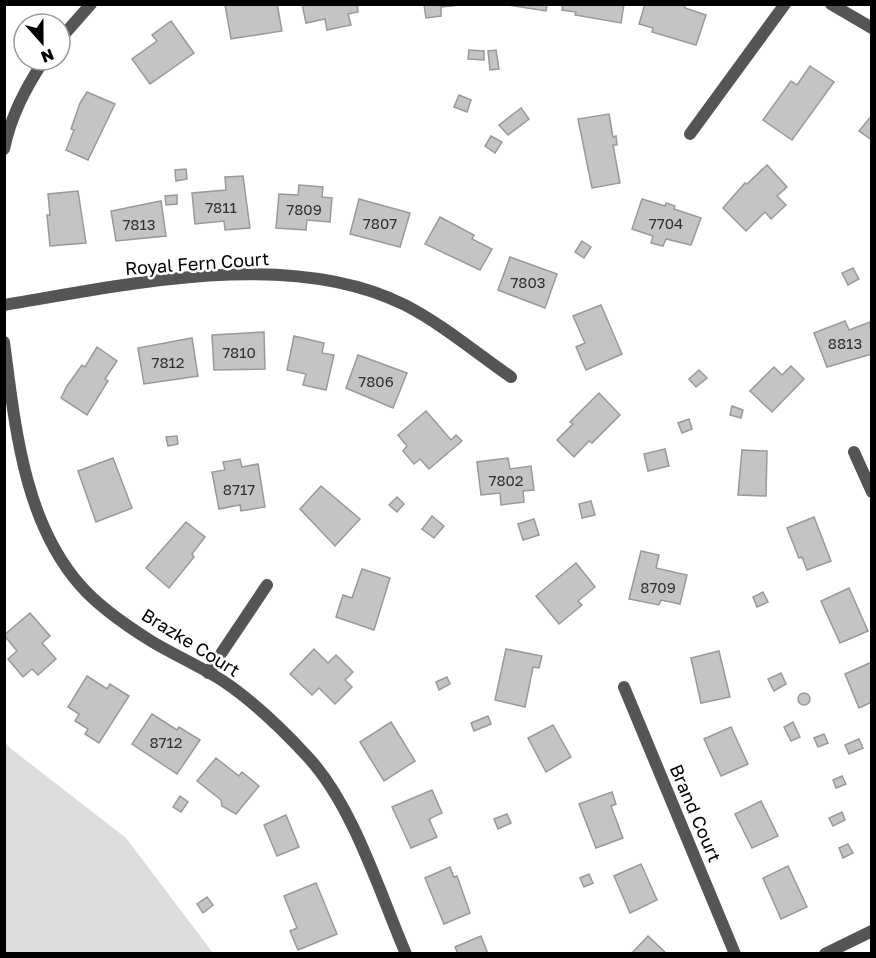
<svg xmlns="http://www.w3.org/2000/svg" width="876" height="958" font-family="'Golos Text',sans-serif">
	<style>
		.green { fill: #dcdcdc }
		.building { fill: #c4c4c4; stroke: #999; stroke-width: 1.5 }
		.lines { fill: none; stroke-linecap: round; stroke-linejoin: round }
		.street { stroke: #555; stroke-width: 12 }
		.labels { text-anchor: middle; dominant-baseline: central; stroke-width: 5; stroke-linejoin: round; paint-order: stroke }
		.number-label { font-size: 15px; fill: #313131 }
		.street-label { font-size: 18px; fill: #000; stroke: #fff }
	</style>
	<rect width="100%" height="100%" fill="#fff"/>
	<polygon class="green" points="4,741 10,748 126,838 213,953 5,953"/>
	<g class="building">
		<polygon points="277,4 282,31 231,39 225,5"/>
		<polygon points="302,4 357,4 358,12 348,14 351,25 327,30 325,19 306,23"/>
		<polygon points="410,4 470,4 441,7 441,16 426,18 424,5"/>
		<polygon points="501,4 547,4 546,11"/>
		<polygon points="563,4 624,4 621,23 575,15 576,12 562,10"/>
		<polygon points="645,4 684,4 685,8 706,15 696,45 652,32 653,28 639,24"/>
		<polygon points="171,21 194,53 150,84 132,59 157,41 152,35"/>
		<polygon points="469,50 484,51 484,60 468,59"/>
		<polygon points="496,50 499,69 490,70 488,51"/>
		<polygon points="810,66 834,82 792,140 763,120 791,81 797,85"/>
		<polygon points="87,92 115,104 88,160 66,150 74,130 71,129 80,103"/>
		<polygon points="459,95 471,100 467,112 454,107"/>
		<polygon points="521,108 529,119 508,135 499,125"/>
		<polygon points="609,114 613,137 616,136 617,145 613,145 620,183 592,188 578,119"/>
		<polygon points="872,115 872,140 859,131"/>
		<polygon points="491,136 502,142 495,153 485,146"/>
		<polygon points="767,165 787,187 777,196 786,205 771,219 765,212 746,231 723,208 745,183 747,184"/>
		<polygon points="186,169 187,179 176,181 175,170"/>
		<polygon points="243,176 250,228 225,230 224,221 195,224 192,193 226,190 225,177"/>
		<polygon points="299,185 323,187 322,197 332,198 330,222 307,220 306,230 276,228 279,194 298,195"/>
		<polygon points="78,191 86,243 50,246 47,215 50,215 48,194"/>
		<polygon points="177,195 177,204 166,205 165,196"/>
		<polygon points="359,199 410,213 400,247 350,234"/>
		<polygon points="642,199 665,206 666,203 675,206 674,209 701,218 691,245 666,239 663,246 651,243 653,236 632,229"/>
		<polygon points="161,201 166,236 116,241 111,211"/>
		<polygon points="440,217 474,235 472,239 492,249 480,270 425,244"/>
		<polygon points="582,241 591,247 584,258 575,252"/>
		<polygon points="510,257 557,274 545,308 498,290"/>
		<polygon points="853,268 859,279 848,285 842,273"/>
		<polygon points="601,305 622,354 586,370 576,347 585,343 573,316"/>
		<polygon points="845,321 849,330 870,322 872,354 827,367 814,333"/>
		<polygon points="264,332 265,369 214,370 212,335"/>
		<polygon points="294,336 324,343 322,353 334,355 326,390 303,385 306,374 287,370"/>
		<polygon points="192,338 198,376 144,384 138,348"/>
		<polygon points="97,347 117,361 105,379 108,381 87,415 61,398 67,386 82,365 85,367"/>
		<polygon points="358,355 407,373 393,408 346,388"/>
		<polygon points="791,366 804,379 772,412 750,391 774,367 782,375"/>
		<polygon points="699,370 707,378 696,387 689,379"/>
		<polygon points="599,393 620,415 592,443 589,441 574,457 557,440 573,424 570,422"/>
		<polygon points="732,406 743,410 741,418 730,415"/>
		<polygon points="426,411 451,440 456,435 462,441 429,469 420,459 414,464 403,451 407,446 398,435"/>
		<polygon points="689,419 692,429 682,433 678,423"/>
		<polygon points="177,436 178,444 168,446 166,437"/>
		<polygon points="665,449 669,466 648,471 644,454"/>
		<polygon points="742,450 767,451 766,496 738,495"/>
		<polygon points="113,458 132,508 96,522 78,471"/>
		<polygon points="508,458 510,469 531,466 534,490 523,491 524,502 501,505 500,493 481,495 477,462"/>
		<polygon points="240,459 242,467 258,464 265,507 241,511 240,505 219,509 212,472 225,470 223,462"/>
		<polygon points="321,486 360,519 335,546 300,509"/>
		<polygon points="397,497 404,504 397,512 389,505"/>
		<polygon points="591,501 595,515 582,518 579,504"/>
		<polygon points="432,516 444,526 434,538 422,529"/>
		<polygon points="814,517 831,561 807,570 802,557 799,558 787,528"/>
		<polygon points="534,519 539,535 523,540 518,524"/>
		<polygon points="186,522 205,537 192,554 194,557 169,588 146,568"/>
		<polygon points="641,551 659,555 656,568 687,575 680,604 661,600 659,605 629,599"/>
		<polygon points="576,563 595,587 578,601 582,605 559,624 536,596"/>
		<polygon points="362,569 390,578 374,630 336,617 343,595 352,598"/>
		<polygon points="849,588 868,631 840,643 821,601"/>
		<polygon points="763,592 768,602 757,607 753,597"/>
		<polygon points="30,613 50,636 42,643 56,659 38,675 32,669 23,677 8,659 17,651 4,635"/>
		<polygon points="314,649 328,663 336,655 353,672 345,680 352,687 335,704 319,688 312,695 290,674"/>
		<polygon points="506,649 542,656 539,668 533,667 525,707 495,700"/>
		<polygon points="719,651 730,697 701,703 691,658"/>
		<polygon points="872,662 872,702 859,708 845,674"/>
		<polygon points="781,673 786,684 774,691 768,679"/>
		<polygon points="87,676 107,689 110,684 129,696 99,743 85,734 88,729 75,721 79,714 68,707"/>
		<polygon points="447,677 450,684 439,690 436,682"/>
		<circle cx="804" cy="699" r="6"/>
		<polygon points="152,714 177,730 179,727 200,740 177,774 132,744"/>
		<polygon points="488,716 491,724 474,731 471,723"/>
		<polygon points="391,722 415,761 384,781 360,742"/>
		<polygon points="793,722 800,737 791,741 784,727"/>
		<polygon points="553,725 571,757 546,772 528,738"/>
		<polygon points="731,727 748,764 721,776 704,739"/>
		<polygon points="824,734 828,743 818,747 814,738"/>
		<polygon points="859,739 863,748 849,754 845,745"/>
		<polygon points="216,758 239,776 242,772 259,786 236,814 222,806 221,800 197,781"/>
		<polygon points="842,776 846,784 836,788 833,780"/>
		<polygon points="432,790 442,813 429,819 437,837 411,848 392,807"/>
		<polygon points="612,792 616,804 611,806 623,838 596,848 579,804"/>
		<polygon points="180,796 188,802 181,812 173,807"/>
		<polygon points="761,801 778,836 752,848 735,814"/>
		<polygon points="842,812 845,820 833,826 829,818"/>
		<polygon points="507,814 511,823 498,829 494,819"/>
		<polygon points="286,815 299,847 277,856 264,825"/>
		<polygon points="848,844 853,853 843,858 839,848"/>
		<polygon points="641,864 657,900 630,913 614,876"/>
		<polygon points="788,866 807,907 781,919 763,878"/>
		<polygon points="450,867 454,877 457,876 470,913 444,924 425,878"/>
		<polygon points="589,874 593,883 584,887 580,878"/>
		<polygon points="316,883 337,934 298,950 290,931 297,928 284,896"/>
		<polygon points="207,897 213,905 203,913 197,904"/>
		<polygon points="481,936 488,954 458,954 455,947"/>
		<polygon points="648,936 667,954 631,954"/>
	</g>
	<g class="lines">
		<g class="street">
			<polyline points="831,4 872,28"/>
			<polyline points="60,39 91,4"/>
			<polyline points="690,134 785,4"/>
			<path d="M4 149C11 116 25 89 44 60"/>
			<path d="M4 305C126 285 290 247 405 305 442 324 476 353 511 377"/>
			<path d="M4 342C15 424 23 520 80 585 99 607 127 626 151 641 174 655 200 666 223 681 253 701 282 729 307 756 353 805 379 891 406 954"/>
			<polyline points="854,452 872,492"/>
			<polyline points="208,673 267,585"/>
			<polyline points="624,687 735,954"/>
			<polyline points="825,954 872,931"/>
		</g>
	</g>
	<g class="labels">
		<g class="number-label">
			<text x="221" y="207">7811</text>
			<text x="304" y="209">7809</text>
			<text x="380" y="223">7807</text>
			<text x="666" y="223">7704</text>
			<text x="139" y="224">7813</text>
			<text x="528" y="282">7803</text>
			<text x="845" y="343">8813</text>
			<text x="239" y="352">7810</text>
			<text x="168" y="362">7812</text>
			<text x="376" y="381">7806</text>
			<text x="506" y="480">7802</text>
			<text x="239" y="489">8717</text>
			<text x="658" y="587">8709</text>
			<text x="166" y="742">8712</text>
		</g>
		<g class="street-label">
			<text transform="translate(197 263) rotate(-4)">Royal Fern Court</text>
			<text transform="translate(191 642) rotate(32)">Brazke Court</text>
			<text transform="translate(696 813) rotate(67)">Brand Court</text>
		</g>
	</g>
	<rect width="876" height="958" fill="none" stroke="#000000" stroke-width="12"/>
	<g transform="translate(42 42) rotate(159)"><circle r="28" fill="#ffffff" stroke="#999999" stroke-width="1.5"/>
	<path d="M0-4.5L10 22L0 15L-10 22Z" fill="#000000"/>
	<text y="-9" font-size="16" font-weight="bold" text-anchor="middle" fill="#000000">N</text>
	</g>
</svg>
